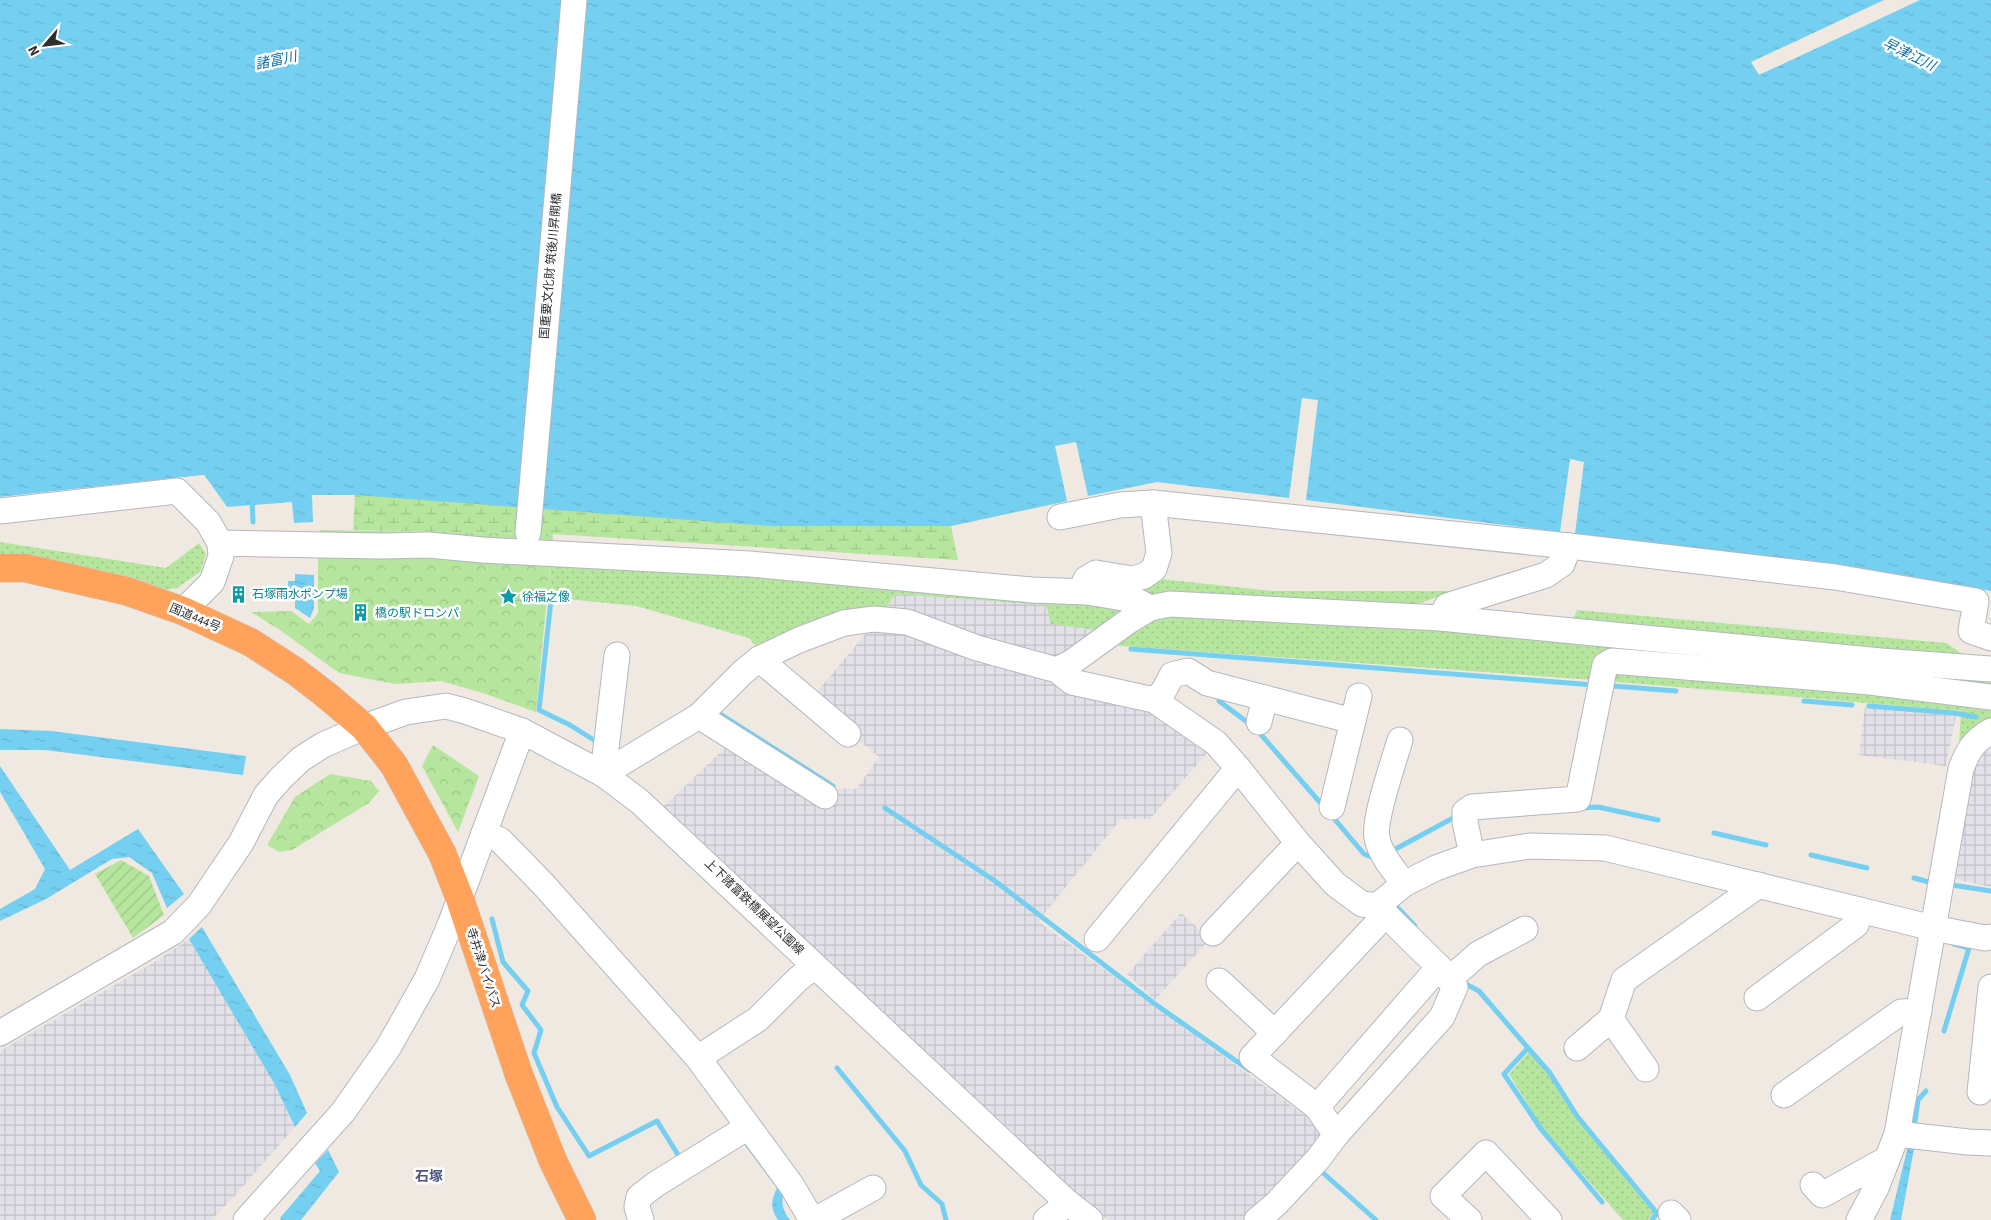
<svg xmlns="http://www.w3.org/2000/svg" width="1991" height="1220" font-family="'Source Sans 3','Noto Sans JP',sans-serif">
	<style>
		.industrial { fill: url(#industrial-grid) }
		.grass { fill: url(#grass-dots) }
		.wetland { fill: url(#wetland-marsh) }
		.park { fill: url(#park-crowns) }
		.garden { fill: url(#garden-furrows) }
		.water { fill: url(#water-ripples) }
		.pier { fill: #efe9e1 }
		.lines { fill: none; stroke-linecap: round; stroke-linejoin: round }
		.stream { stroke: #75cff0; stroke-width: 5 }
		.minor-casing { stroke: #b4b7c1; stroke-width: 27 }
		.highway-casing { stroke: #c9c9c9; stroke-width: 29 }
		.minor { stroke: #fff; stroke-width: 25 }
		.highway { stroke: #ffa35c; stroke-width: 28 }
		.labels { text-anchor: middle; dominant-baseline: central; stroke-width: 5; stroke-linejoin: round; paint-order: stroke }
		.street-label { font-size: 12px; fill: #2e2e2e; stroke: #fff }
		.culture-label { font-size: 12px; fill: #0d838f; stroke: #fff; text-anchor: start }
		.water-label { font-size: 14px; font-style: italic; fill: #0d6fa3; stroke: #fff }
		.neighbourhood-label { font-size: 14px; font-weight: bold; fill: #4d5680; stroke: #fff }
	</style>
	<defs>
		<pattern id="industrial-grid" width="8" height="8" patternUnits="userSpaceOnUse" patternTransform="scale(1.25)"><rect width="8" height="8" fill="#e3e1e8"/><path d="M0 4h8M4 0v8" fill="none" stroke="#c3c1c7"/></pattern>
		<pattern id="grass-dots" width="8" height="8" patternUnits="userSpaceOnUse" patternTransform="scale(1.25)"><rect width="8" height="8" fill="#b6e59e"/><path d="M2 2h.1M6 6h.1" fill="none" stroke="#9dc588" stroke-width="1.8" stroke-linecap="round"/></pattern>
		<pattern id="wetland-marsh" width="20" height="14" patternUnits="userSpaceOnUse" patternTransform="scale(1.25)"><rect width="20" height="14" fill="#b6e59e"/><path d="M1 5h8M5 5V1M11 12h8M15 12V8" fill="none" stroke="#9dc588"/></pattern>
		<pattern id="park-crowns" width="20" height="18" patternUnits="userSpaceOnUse" patternTransform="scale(1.25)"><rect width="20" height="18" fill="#b6e59e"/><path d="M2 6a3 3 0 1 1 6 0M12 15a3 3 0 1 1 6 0" fill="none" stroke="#9dc588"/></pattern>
		<pattern id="garden-furrows" width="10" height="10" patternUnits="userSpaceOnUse" patternTransform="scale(1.25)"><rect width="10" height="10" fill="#b6e59e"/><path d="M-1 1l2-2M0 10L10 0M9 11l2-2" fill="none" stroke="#9dc588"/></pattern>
		<pattern id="water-ripples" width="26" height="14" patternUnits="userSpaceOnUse" patternTransform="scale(1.25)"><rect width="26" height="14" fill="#75cff0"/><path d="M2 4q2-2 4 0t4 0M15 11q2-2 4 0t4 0" fill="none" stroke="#66b2ce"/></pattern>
	</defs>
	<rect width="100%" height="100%" fill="#efe9e1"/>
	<g class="industrial">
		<polygon points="895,594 1048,605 1105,631 1043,674 1084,693 1148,712 1207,753 1150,819 1121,819 1044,914 1039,922 1329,1133 1281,1186 1244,1220 1108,1220 1073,1193 662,808 740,734 829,788 856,789 879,757 810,700 884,612"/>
		<polygon points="1865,707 1956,716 1946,766 1859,755"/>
		<polygon points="1991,744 1991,887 1950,878 1975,757"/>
		<polygon points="1181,913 1210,939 1155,1000 1127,974"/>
		<polygon points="189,939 275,1085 295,1127 231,1200 211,1220 0,1220 0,1051 153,963"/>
	</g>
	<g class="grass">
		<polygon points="0,542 166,568 199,543 206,554 200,572 177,588 151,592 0,560"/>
		<polygon points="551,560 1424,628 1959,677 1991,682 1991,720 1959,745 1961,711 1594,680 1109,645 1105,631 1050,624 1047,605 895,594 884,612 761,653 749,638 636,606 547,597"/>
		<polygon points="1161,579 1273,591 1454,591 1404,609 1168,599 1124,588"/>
		<polygon points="1577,610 1946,643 1963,654 1911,654 1571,624"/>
		<polygon points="1529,1052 1548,1073 1578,1120 1654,1212 1648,1220 1623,1220 1542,1128 1509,1074"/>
	</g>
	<polygon class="wetland" points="355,495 1067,501 951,526 958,560 553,534 353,530"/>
	<g class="park">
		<polygon points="320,530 553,534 536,712 483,693 441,681 395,684 339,673 280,630 251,612 291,611 309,624 318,613 318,561"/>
		<polygon points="433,745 479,776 458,832 422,766"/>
		<polygon points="330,774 371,781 379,791 369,803 292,850 279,852 267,845 295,797"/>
	</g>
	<polygon class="garden" points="121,860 149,876 164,915 133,938 95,874"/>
	<g class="water">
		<polygon points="0,0 1991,0 1991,591 1849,566 1575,534 1584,462 1570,459 1560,532 1306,500 1318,400 1302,398 1289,498 1157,482 1088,496 1076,442 1055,446 1067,501 951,526 770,526 355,495 312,495 313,522 294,523 292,502 227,507 204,475 0,497"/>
		<polygon points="295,574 314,575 314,608 310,618 295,608 295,598 288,598 288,581 295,581"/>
		<polygon points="0,729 51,731 246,756 243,775 45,750 0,750"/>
		<polygon points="0,766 70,870 138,829 184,894 167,908 152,873 129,857 112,859 46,899 0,921 0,909 35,889 45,869 0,792"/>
		<polygon points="202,927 290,1075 307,1113 295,1127 275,1085 189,939"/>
		<path d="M751 1142 785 1188C781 1201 781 1208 790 1220H778C770 1209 771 1200 777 1188L744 1144Z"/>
		<polygon points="1909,1142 1915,1143 1901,1220 1890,1220"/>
		<polygon points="328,1150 339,1172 301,1220 281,1220 280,1218 320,1171 315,1163"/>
	</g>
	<g class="pier">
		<polygon points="1884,0 1920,0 1759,75 1751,62"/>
		<polygon points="204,475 227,507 224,507 203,477 0,500 0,497"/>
	</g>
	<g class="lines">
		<g class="stream">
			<polyline points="252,500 253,522"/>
			<polyline points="551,600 539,710 570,725 597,742"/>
			<polyline points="1131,649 1594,685"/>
			<polyline points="1613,686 1676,691"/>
			<polyline points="1219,701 1251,725"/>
			<polyline points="1804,701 1852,705"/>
			<polyline points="1869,706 1954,713 1976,717"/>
			<polyline points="717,712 833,786"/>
			<polyline points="1257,730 1324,807"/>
			<polyline points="885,808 995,881 1155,1004 1249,1070"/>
			<polyline points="1581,808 1598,807 1658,820"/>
			<polyline points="1331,815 1364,854 1376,859"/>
			<polyline points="1714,833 1766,845"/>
			<polyline points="1390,852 1453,818 1458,817"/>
			<polyline points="1811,855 1867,868"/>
			<polyline points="1914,878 1929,882"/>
			<polyline points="1952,885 1991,891"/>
			<polyline points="1398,902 1395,905 1415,926"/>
			<polyline points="492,919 503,962 528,991 522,1005 541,1030 534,1053 557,1107 589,1156 657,1121 680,1158 683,1156"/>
			<polyline points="1462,982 1479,991 1528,1048 1504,1074 1541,1129 1602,1202"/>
			<polyline points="1944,1031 1969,948 1954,944"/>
			<polyline points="1528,1048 1550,1073 1577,1116 1657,1213 1652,1220"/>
			<polyline points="837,1068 905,1151 921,1185 942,1204 946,1220"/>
			<polyline points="1914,1129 1918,1100 1926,1091"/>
			<polyline points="1322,1172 1376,1220"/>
		</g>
		<defs>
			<g id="minor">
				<polyline points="0,511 177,491 208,522 220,543 221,556 212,582 183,611"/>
				<polyline points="1060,517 1120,505 1153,503 1569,546 1835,577 1976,601 1971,631 1991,638"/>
				<polyline points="528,533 574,0"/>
				<polyline points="220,543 381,546 428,545 483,550 750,564 1032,590 1087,592 1135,600 1150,608"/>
				<polyline points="1087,592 1084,584 1086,579 1096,573 1132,579 1144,576 1154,569 1159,553 1153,503"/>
				<polyline points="1440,618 1447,606 1546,575 1562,564 1569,546"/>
				<polyline points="759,659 848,734"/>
				<polyline points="1057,670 1072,662 1130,620 1150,608 1170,604 1440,618 1881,661 1991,669"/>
				<polyline points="1154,700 1163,692 1172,675 1188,671 1207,683 1353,721"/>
				<polyline points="699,716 825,796"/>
				<polyline points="1259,722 1265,698"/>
				<path d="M1400 740C1394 761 1373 820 1377 838 1380 854 1394 870 1404 884"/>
				<polyline points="603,774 699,716 743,672 759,659 799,640 844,623 874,619 907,622 977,648 1057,670 1072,682 1154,700 1216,743 1238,768 1298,843 1335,884 1362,904 1377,906 1439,967 1455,987 1442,1017 1336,1135 1318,1159 1276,1204 1257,1220"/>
				<polyline points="603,774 617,655"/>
				<polyline points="1332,807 1359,696"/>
				<polyline points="484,833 500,840 543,884 698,1058 792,1186 812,1220"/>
				<polyline points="1472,855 1465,822 1465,812 1472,807 1578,799 1605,665 1612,661 1870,682 1991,697"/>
				<polyline points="1377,906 1404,884 1436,868 1472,855 1530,846 1605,848 1933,928 1985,938 1991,937"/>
				<polyline points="1213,933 1298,843"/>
				<polyline points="1097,939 1238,768"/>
				<polyline points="1448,978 1460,970 1478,954 1525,929"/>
				<polyline points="1219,981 1275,1033"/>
				<polyline points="1991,987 1986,1035 1991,1035"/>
				<polyline points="1757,998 1856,925 1860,910"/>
				<polyline points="0,1033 173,932 199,905 241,843 266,795 281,778 301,759 323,745 364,727 406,712 446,706 465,711 522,731 603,774 639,801 1068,1203 1090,1220"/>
				<polyline points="1577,1048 1611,1019"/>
				<polyline points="698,1058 758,1019 798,979 815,966"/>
				<polyline points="1646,1069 1611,1019 1624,980 1759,885"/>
				<polyline points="1980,1092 1986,1035"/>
				<polyline points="1784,1095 1901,1012 1919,1011"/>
				<polyline points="1317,1107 1439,967"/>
				<polyline points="1897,1134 1968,1142 1991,1143"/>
				<polyline points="1336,1135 1317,1107 1252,1057 1386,914"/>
				<polyline points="1813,1185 1822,1195 1887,1159"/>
				<polyline points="1671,1213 1678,1220"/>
				<polyline points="246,1220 343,1112 388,1048 427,979 450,925 522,731"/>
				<polyline points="641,1220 637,1207 639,1197 656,1184 748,1127"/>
				<polyline points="815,1220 873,1188"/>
				<polyline points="1046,1220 1068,1203"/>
				<polyline points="1469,1220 1443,1196 1486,1153 1549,1220"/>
				<path d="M1859 1220 1876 1188 1897 1134 1961 769C1967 752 1974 740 1991 731"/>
			</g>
			<polyline id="highway" points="0,568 25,568 126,591 183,611 250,642 295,671 325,694 364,727 394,765 442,853 460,899 519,1075 553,1161 582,1220"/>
		</defs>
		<use href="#minor" class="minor-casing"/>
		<use href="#highway" class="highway-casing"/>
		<use href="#minor" class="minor"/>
		<use href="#highway" class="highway"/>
	</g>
	<defs>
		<symbol id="building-bare" viewBox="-9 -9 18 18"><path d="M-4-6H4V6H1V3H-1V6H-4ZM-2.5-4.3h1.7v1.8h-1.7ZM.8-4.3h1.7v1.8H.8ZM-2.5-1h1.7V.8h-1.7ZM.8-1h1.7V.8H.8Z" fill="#0f9aa8" stroke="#fff" stroke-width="2.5" paint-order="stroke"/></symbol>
		<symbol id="sight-bare" viewBox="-9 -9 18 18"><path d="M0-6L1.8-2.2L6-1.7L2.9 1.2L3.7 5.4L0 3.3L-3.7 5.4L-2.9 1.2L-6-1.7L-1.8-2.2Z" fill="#0f9aa8" stroke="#fff" stroke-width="2.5" paint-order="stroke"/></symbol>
	</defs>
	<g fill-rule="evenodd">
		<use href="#building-bare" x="226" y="582" width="25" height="25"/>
		<use href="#sight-bare" x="496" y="584" width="25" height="25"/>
		<use href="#building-bare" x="348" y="600" width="25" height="25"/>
	</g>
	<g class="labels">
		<g class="street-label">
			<text transform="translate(551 266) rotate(-85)">国重要文化財 筑後川昇開橋</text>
			<text transform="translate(195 618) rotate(23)">国道444号</text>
			<text transform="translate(754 907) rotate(44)">上下諸富鉄橋展望公園線</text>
			<text transform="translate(483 968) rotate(72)">寺井津バイパス</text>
		</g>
		<g class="culture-label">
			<text x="252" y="594">石塚雨水ポンプ場</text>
			<text x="522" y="597">徐福之像</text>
			<text x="375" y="613">橋の駅ドロンパ</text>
		</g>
		<g class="water-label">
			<text transform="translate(1909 55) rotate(26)">早津江川</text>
			<text transform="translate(276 61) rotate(-12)">諸富川</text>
		</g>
		<g class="neighbourhood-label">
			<text x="429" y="1177">石塚</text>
		</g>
	</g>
	<g transform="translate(45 45) rotate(242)" stroke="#ffffff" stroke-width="4" paint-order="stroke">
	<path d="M0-4L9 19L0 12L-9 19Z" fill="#2e2e2e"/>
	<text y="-8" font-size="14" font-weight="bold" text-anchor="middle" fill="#2e2e2e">N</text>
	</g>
</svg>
